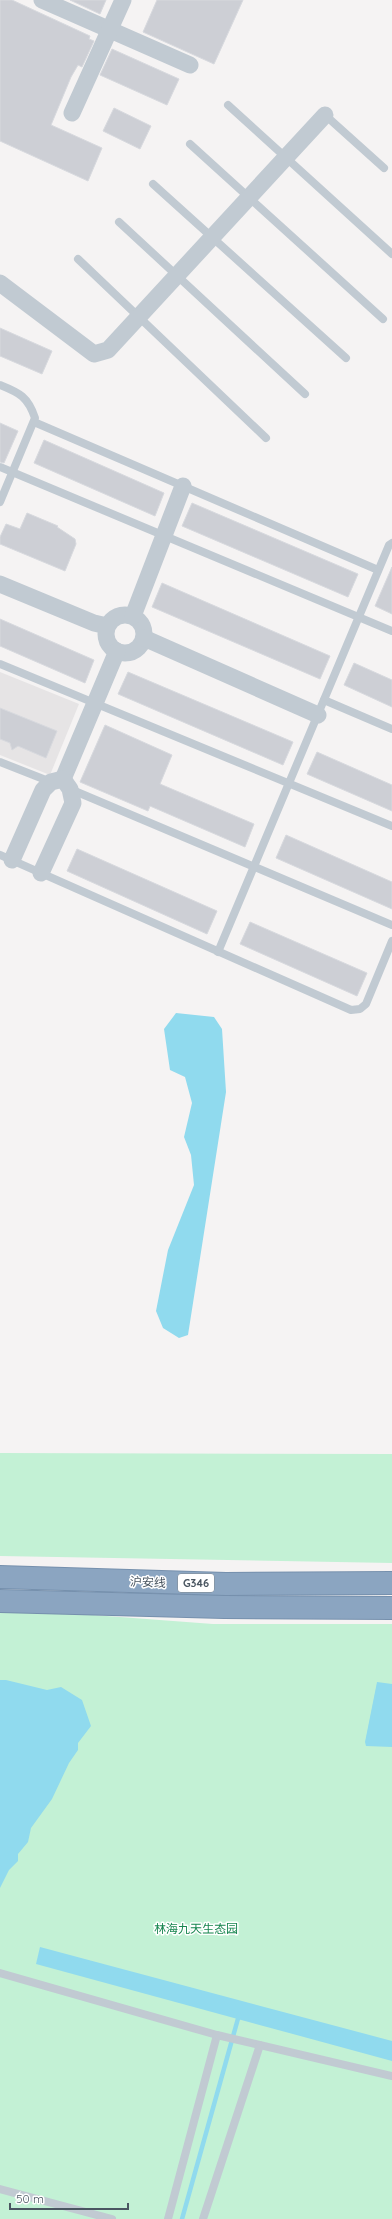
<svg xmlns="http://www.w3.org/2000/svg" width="392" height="2219" font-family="Quicksand,'Noto Sans SC',sans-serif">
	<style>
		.education { fill: #e6e4e5 }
		.green { fill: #c3f1d5 }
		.water { fill: #90daee }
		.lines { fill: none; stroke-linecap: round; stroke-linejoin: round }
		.stream { stroke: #90daee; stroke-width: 4.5 }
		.building { fill: #cdcfd5; stroke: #d7d9de }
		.highway-casing { stroke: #7690ad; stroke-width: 24 }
		.lane { stroke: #c1cad2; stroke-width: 8 }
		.street { stroke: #c1cad2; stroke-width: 17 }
		.highway { stroke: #8ba5c1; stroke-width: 22 }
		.labels { text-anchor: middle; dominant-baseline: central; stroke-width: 3; stroke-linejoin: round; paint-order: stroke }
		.shield { fill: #fff; stroke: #808990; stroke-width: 1 }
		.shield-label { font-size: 11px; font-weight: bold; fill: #4a5661 }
		.street-label { font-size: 12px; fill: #4a5661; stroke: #fff }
		.park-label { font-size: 12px; fill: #17864f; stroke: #fff }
	</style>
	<rect width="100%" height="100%" fill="#f5f3f3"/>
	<polygon class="education" points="0,672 79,704 50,775 0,755"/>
	<g class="green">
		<polygon points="0,1453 392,1454 392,1563 0,1556"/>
		<polygon points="0,1608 213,1624 392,1624 392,2219 0,2219"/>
	</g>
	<g class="water">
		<polygon points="176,1013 214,1017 222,1029 226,1092 188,1335 179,1338 163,1328 156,1311 168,1250 194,1185 191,1155 184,1137 192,1103 185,1077 170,1070 164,1029"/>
		<polygon points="0,1680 6,1680 47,1690 61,1687 82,1700 91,1726 78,1743 78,1750 69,1763 52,1799 31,1828 28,1842 18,1854 18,1861 9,1870 0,1888"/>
		<polygon points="377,1682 392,1684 392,1747 366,1746 365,1742"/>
		<polygon points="40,1947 392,2041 392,2061 36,1964"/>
	</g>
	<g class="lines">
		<polyline class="stream" points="182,2219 239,2015"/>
	</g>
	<g class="building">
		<polygon points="0,0 12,0 90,36 89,39 94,41 82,67 78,65 71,77 51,125 102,148 88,181 0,141"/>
		<polygon points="70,0 106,0 100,14"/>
		<polygon points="157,0 243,0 214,64 143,32"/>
		<polygon points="112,49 179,79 167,105 100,75"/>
		<polygon points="114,108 151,126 140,149 103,131"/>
		<polygon points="0,328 52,351 42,374 0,356"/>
		<polygon points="0,423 18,431 4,463 0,462"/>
		<polygon points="44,440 164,493 155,516 34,463"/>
		<polygon points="192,503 358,574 348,597 182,526"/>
		<polygon points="27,513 58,526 57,527 75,539 76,544 65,571 0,544 0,537 6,524 20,529"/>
		<polygon points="392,567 392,614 375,606"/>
		<polygon points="162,583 330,656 320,679 152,607"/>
		<polygon points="0,619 94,660 85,683 0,646"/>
		<polygon points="354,663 392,680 392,707 344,685"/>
		<polygon points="128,672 293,742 283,765 118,694"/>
		<polygon points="0,708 57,731 46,758 18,746 12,750 10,743 0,739"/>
		<polygon points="105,725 172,755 160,784 254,824 245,847 150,806 148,811 80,782"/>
		<polygon points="317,752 392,785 392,811 307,774"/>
		<polygon points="286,835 392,882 392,909 276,858"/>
		<polygon points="77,849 217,911 207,934 67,871"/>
		<polygon points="250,922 367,973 357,996 240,944"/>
	</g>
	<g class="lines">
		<defs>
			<g id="highway">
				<polyline points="0,1577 226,1584 392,1583"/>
				<polyline points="0,1601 224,1607 392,1608"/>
			</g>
		</defs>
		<use href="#highway" class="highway-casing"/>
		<g class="lane">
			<polyline points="228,105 392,254"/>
			<polyline points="325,115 384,168"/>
			<polyline points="190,144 383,319"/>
			<polyline points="153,184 346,358"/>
			<polyline points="119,222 305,394"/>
			<polyline points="78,259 266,438"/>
			<path d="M0 385C20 393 28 397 35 418L0 502"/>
			<polyline points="34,422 378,570"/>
			<polyline points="0,467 392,631"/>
			<polyline points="0,664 392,826"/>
			<polyline points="324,700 392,729"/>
			<polyline points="0,762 51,782"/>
			<polyline points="70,789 392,925"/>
			<polyline points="0,855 351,1010 360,1009 366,1004 392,941"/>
			<polyline points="218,952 389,545 392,543"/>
			<polyline points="0,1973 217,2035 168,2219"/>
			<polyline points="217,2035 392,2076"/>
			<polyline points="0,2189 112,2219"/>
			<polyline points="203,2219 260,2045"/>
		</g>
		<g class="street">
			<polyline points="42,0 190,65"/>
			<polyline points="72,113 123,0"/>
			<polyline points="0,283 94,354 108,350 325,115"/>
			<polyline points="0,584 94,623 107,626"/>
			<circle cx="125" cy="634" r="19"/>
			<polyline points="133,616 183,486"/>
			<polyline points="144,638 318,715"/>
			<polyline points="63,779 117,651"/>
			<polyline points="12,860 43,790 51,782 63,779 70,789 73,803 41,873"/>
		</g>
		<use href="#highway" class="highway"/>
	</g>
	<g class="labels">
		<rect class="shield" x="178" y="1574" width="36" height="18" rx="3"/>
		<g class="shield-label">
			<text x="196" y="1583">G346</text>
		</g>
		<g class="street-label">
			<text transform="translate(148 1582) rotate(2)">沪安线</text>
		</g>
		<g class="park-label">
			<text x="196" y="1928">林海九天生态园</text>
		</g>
	</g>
	<path d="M10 2203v6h118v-6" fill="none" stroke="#4a5661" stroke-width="2"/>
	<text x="16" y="2203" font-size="12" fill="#4a5661" stroke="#ffffff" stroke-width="3" paint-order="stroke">50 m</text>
</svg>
